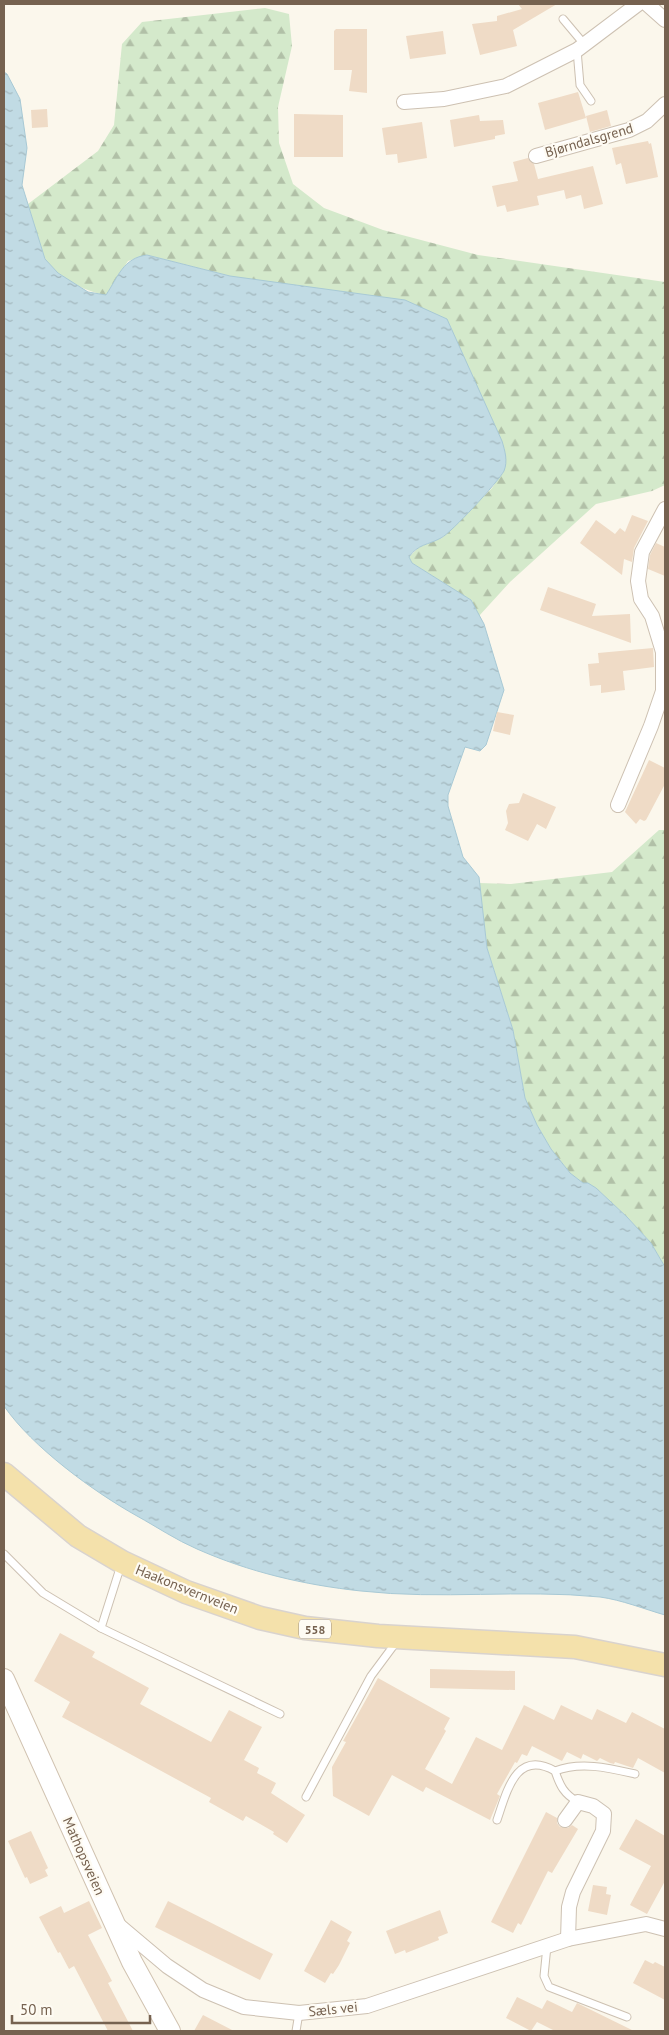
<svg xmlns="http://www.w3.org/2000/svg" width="669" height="2035" font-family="'PT Sans',sans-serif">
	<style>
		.forest { fill: url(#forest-firs) }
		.water { fill: url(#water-ripples); stroke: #a8c9d5 }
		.building { fill: #efdbc6 }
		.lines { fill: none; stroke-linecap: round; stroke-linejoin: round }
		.service-casing { stroke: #cdc1b2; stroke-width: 9 }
		.minor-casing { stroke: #cdc1b2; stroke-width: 16 }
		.secondary-casing { stroke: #d0c2b0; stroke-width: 22 }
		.primary-casing { stroke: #d9d3ce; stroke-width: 25 }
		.service { stroke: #fff; stroke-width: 7 }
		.minor { stroke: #fff; stroke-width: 14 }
		.secondary { stroke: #fff; stroke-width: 20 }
		.primary { stroke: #f4e1ab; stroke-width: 22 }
		.labels { text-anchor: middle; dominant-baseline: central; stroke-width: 4.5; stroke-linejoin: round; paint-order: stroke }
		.shield { fill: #fefbf3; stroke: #9f9081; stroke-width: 1 }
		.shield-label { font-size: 12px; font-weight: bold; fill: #766250 }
		.street-label { font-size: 14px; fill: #766250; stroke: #fefbf3 }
	</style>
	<defs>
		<pattern id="forest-firs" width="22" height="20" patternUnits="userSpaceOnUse" patternTransform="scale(1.25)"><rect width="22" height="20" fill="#d4e9cb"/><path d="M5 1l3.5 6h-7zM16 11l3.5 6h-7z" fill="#b1c0a7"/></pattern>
		<pattern id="water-ripples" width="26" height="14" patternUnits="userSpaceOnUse" patternTransform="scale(1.25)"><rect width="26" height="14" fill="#c1dbe4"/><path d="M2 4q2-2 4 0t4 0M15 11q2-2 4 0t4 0" fill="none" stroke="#a1b5bb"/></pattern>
	</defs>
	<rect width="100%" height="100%" fill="#fbf7ec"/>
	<g class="forest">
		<path d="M265 8 289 14 292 46 278 107 279 143 293 184 324 208 383 230 478 255 665 282V485L652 491 596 504 510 582 479 616 471 600 412 563 409 557 420 546 442 538 492 488 504 470 230 276 147 255 128 261 106 295C84 291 60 279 46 260 39 250 32 218 28 204L98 151 114 125 122 44 142 22Z"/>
		<polygon points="659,830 665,830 665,1267 651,1243 627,1217 596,1188 583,1183 570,1173 551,1149 537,1125 525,1098 513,1030 487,948 479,883 511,884 612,872"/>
	</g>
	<path class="water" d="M4 72 7 74 20 99 27 148 22 185 45 259 58 273 88 292 106 295C118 277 123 258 147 255L230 276 405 300 447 319 502 441C505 451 508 461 504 471 498 482 451 533 441 538 428 545 418 544 409 557L412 563 471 600 484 624 504 690 486 745 480 751 465 747 448 795V806L463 857 479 877 487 948 513 1030 525 1098 537 1125 551 1149 570 1173 583 1183H588L596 1188 627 1217 651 1243 665 1267V1615C644 1609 622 1600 600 1597 521 1589 440 1600 361 1591 304 1585 249 1572 197 1549 176 1540 157 1527 137 1516 94 1492 32 1447 4 1406Z"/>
	<g class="building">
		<polygon points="518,4 557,4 513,30 517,46 480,55 472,24 497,21 497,16 522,9"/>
		<polygon points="336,29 367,29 367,93 349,91 352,70 334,70 334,31"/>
		<polygon points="443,31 446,54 410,59 406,36"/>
		<polygon points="578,92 586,118 545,130 538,103"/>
		<polygon points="47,109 48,127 32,128 31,110"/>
		<polygon points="607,110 611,126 590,132 586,116"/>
		<polygon points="294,114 343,115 343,157 294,157"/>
		<polygon points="479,115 480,121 503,120 505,134 495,136 495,139 454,147 450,120"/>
		<polygon points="422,122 427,158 398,163 397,154 386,155 382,128"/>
		<polygon points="648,141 649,144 651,143 658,177 626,184 621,163 616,165 612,148"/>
		<polygon points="528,158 534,164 538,179 593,166 603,204 584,209 581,195 566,199 564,190 537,196 539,205 507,212 505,205 497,207 492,186 518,181 513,162"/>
		<polygon points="632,515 648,521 634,548 632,562 624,559 622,575 580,543 596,520 615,534 620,528 625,532"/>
		<polygon points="656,543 665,547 665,576 648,569 650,555"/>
		<polygon points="548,587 596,604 592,616 630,614 631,643 540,610"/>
		<polygon points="653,648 654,667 623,671 625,690 601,693 601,685 590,686 588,664 599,663 598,653"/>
		<polygon points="497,712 514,715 510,735 493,731"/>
		<polygon points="649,760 665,768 665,784 646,820 644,821 640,819 636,824 625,812"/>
		<polygon points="523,793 556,807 546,829 537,824 528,841 505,830 508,823 506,811 509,804 519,803"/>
		<polygon points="60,1633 95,1652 92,1657 149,1688 140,1704 211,1742 229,1710 262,1727 244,1760 259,1768 257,1773 276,1783 271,1793 305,1815 287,1843 273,1834 274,1832 246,1816 243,1821 209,1802 211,1798 62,1717 70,1702 34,1681"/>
		<polygon points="430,1669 515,1671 515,1690 430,1688"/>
		<polygon points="378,1678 450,1718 444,1729 446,1731 425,1769 452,1784 476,1737 502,1750 524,1705 554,1720 561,1705 592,1720 597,1709 626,1723 632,1712 665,1729 665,1773 638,1758 633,1768 615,1762 614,1764 610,1763 600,1758 597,1761 583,1754 581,1759 567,1752 562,1761 532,1746 527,1756 522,1754 517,1763 515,1762 497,1794 500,1796 490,1820 426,1787 423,1792 392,1775 369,1816 333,1796 332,1767 346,1742 343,1741"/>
		<polygon points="546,1812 557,1818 557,1823 560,1827 568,1828 572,1825 578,1829 552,1873 548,1871 521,1925 518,1923 513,1933 491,1922"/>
		<polygon points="636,1819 665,1836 665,1881 647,1914 630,1905 651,1866 619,1849"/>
		<polygon points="31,1831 48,1868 45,1870 48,1876 30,1884 27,1877 25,1878 8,1841"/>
		<polygon points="593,1885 607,1887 606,1894 611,1895 607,1915 588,1911"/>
		<polygon points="89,1901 102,1928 88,1935 112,1981 108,1983 133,2031 108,2031 74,1966 69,1969 60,1952 58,1953 39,1917 61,1906 64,1913"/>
		<polygon points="168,1901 273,1954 260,1980 155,1927"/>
		<polygon points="440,1910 448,1933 438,1937 439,1940 406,1953 405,1950 395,1954 386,1931"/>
		<polygon points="331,1920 352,1932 347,1941 350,1943 339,1965 333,1974 331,1973 325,1983 304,1971"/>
		<polygon points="645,1960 653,1964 655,1962 665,1967 665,2000 633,1983"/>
		<polygon points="517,1997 542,2009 547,2000 572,2012 577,2003 634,2031 555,2031 537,2022 531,2031 506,2018"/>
		<polygon points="203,2015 234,2031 194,2031"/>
	</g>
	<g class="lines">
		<defs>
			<g id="service">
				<polyline points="563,19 584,44"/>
				<polyline points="577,50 580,85 591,101"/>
				<polyline points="4,1554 43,1593 101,1628"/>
				<polyline points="121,1565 101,1628 280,1714"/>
				<path d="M555 1771C581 1761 609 1768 635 1774"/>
				<polyline points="306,1797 371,1676 397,1641"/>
				<path d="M497 1820C507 1791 516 1749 555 1771 560 1786 564 1794 578 1802"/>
				<polyline points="547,1946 544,1976 549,1987 627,2017"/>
				<polyline points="296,2031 299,2013"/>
			</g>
			<g id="minor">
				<polyline points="647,4 665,20"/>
				<polyline points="404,102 444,99 506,86 577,50 638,4"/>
				<polyline points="536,156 629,130 647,121 665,104"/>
				<polyline points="618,805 651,726 663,691 663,652 652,616 641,599 638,581 642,552 665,509"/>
				<polyline points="565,1820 578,1802 593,1806 604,1814 603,1831 573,1892 569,1907 568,1939"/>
				<polyline points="116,1923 167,1966 203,1990 244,2007 299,2013 367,2006 568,1939 646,1924 665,1929"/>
			</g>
			<polyline id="secondary" points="4,1679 132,1962 170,2031"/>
			<polyline id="primary" points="4,1474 78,1536 122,1562 186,1592 260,1618 305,1628 378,1636 575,1647 665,1665"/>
		</defs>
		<use href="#service" class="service-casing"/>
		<use href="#minor" class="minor-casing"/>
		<use href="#secondary" class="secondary-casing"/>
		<use href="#primary" class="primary-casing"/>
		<use href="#service" class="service"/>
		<use href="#minor" class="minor"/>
		<use href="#secondary" class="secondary"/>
		<use href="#primary" class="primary"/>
	</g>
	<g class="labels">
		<rect class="shield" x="299" y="1619.5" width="32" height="19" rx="4"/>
		<g class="shield-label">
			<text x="315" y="1629">558</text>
		</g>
		<g class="street-label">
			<text transform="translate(589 140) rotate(-16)">Bjørndalsgrend</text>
			<text transform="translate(187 1589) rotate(22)">Haakonsvernveien</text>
			<text transform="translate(84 1856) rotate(66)">Mathopsveien</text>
			<text transform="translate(333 2009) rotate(-6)">Sæls vei</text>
		</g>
	</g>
	<rect width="669" height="2035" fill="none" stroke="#766250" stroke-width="10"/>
	<path d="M12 2015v8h138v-8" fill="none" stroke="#766250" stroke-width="2.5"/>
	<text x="20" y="2015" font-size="15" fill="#766250" stroke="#fefbf3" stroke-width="4" paint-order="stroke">50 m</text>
</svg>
